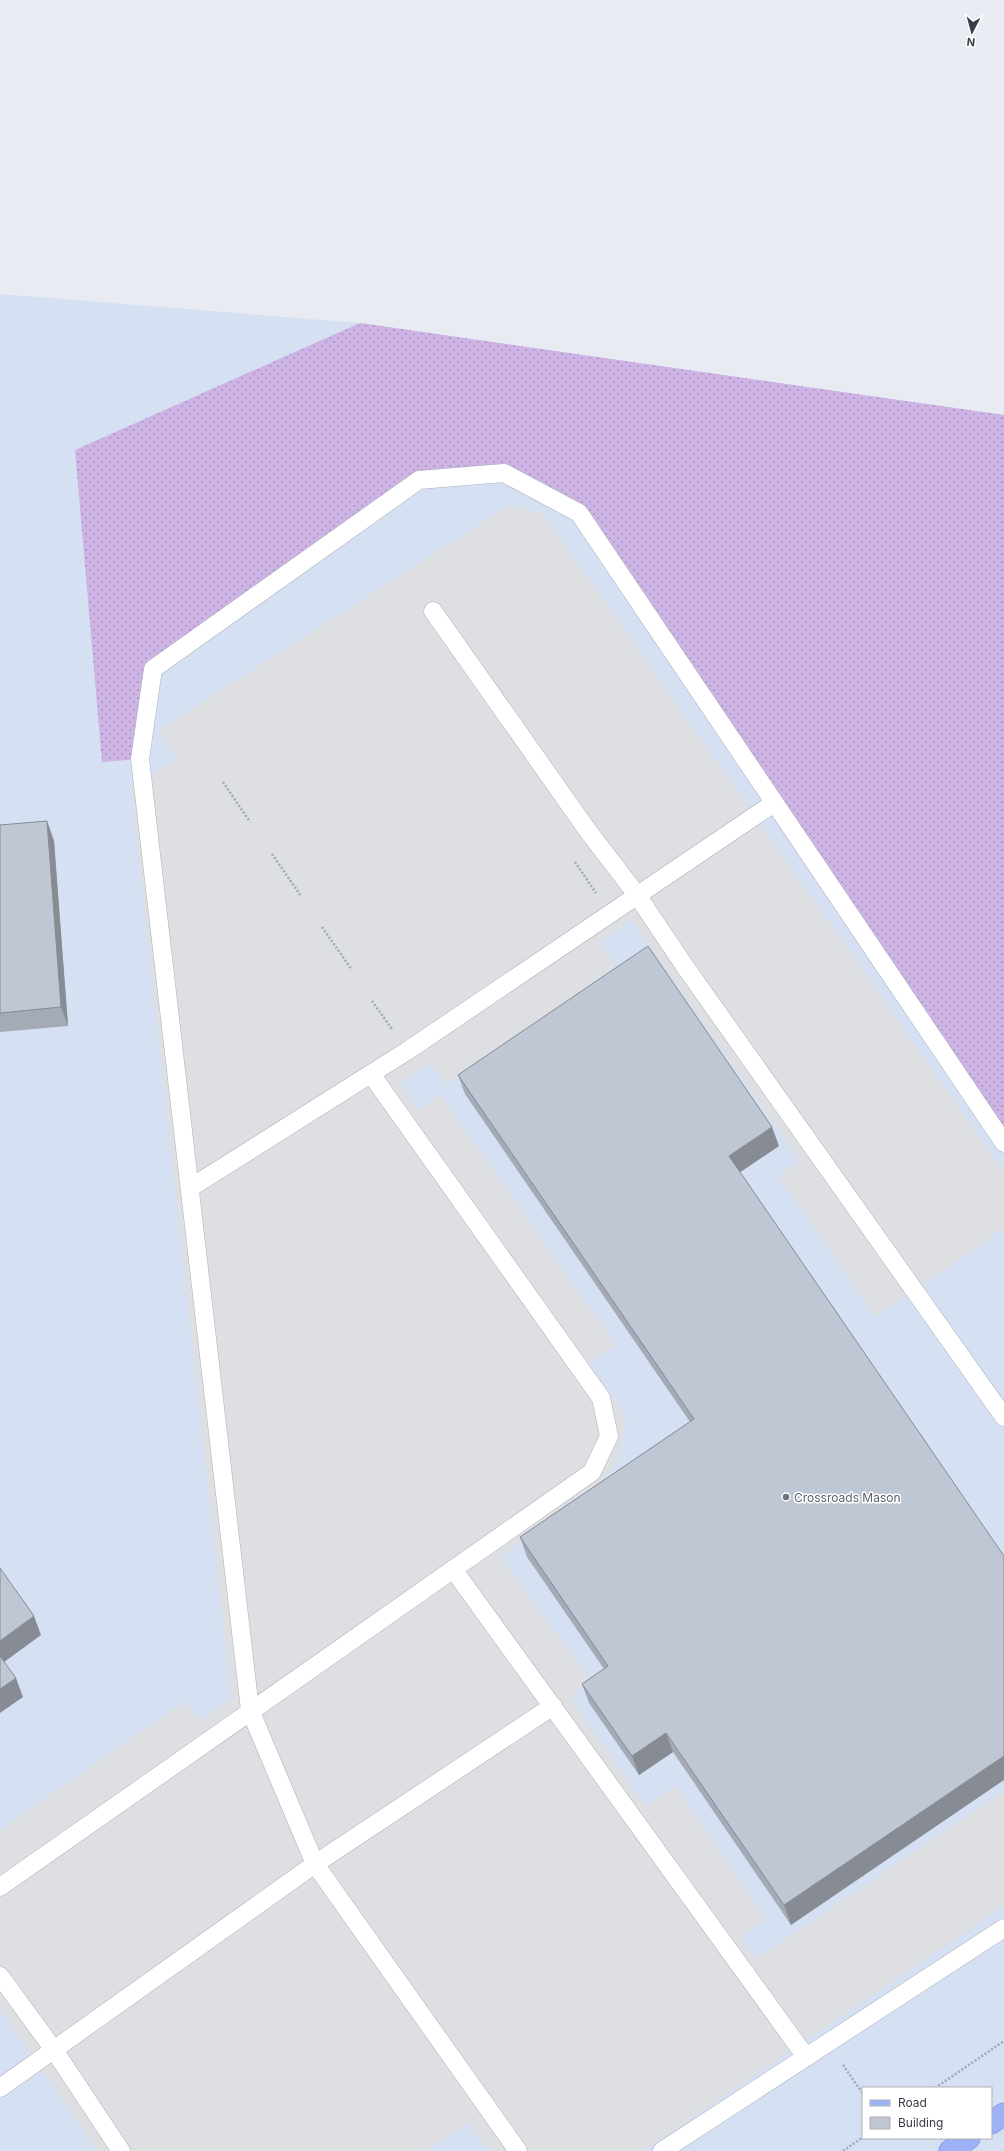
<svg xmlns="http://www.w3.org/2000/svg" width="1004" height="2151" font-family="Inter,sans-serif">
	<style>
		.commercial { fill: #d5e0f3; fill-rule: evenodd }
		.grass { fill: url(#grass-dots) }
		.parking { fill: #dddfe2 }
		.lines { fill: none; stroke-linecap: round; stroke-linejoin: round }
		.lane-casing { stroke: #acb1be; stroke-width: 19 }
		.primary-casing { stroke: #6d88dc; stroke-width: 23 }
		.path { stroke: #9ea7bf; stroke-width: 2.5; stroke-dasharray: 2 2; stroke-linecap: butt }
		.lane { stroke: #fff; stroke-width: 18 }
		.primary { stroke: #9db1f8; stroke-width: 22 }
		.wall { fill: #a4aab6 }
		.shaded-wall { fill: #868b94 }
		.building { fill: #bfc6d4; stroke: #868b94 }
		.worship-dot { fill: #6b7280; stroke: #fff; stroke-width: 1.5 }
		.labels { text-anchor: middle; dominant-baseline: central; stroke-width: 3; stroke-linejoin: round; paint-order: stroke }
		.worship-label { font-size: 12px; fill: #5b616d; stroke: #fff; text-anchor: start }
	</style>
	<defs>
		<pattern id="grass-dots" width="8" height="8" patternUnits="userSpaceOnUse"><rect width="8" height="8" fill="#cdb4e5"/><path d="M2 2h.1M6 6h.1" fill="none" stroke="#a794bb" stroke-width="1.8" stroke-linecap="round"/></pattern>
	</defs>
	<rect width="100%" height="100%" fill="#e9ebf3"/>
	<path class="commercial" d="M0 294 360 323 1004 415V2151H0ZM863 2088H991V2138H863Z"/>
	<polygon class="grass" points="360,323 1004,415 1004,1143 579,513 504,473 419,481 154,669 140,759 102,762 75,450"/>
	<polygon class="parking" points="510,505 543,513 1004,1172 1004,1228 876,1317 778,1176 800,1161 631,920 600,942 617,966 446,1085 430,1063 400,1084 418,1110 440,1094 616,1345 589,1364 626,1417 619,1458 600,1484 500,1557 589,1677 572,1699 645,1806 675,1786 767,1920 741,1937 756,1959 1004,1791 1004,1906 643,2151 488,2151 469,2123 427,2151 97,2151 0,2009 0,1830 183,1702 202,1719 231,1698 131,787 177,758 159,730"/>
	<g class="lines">
		<defs>
			<g id="lane">
				<polyline points="433,611 588,831 637,895 686,968 1004,1417"/>
				<polyline points="190,1188 407,1051 774,803"/>
				<polyline points="453,1569 806,2057"/>
				<polyline points="0,1887 592,1472 609,1436 601,1398 371,1074"/>
				<polyline points="0,1976 54,2050 121,2151"/>
				<polyline points="0,2088 315,1864 553,1706"/>
				<polyline points="518,2151 315,1864 250,1710 140,759 153,669 419,480 504,473 579,513 1004,1143"/>
				<polyline points="662,2151 1004,1928"/>
			</g>
			<g id="primary">
				<polyline points="991,2123 1004,2114"/>
				<polyline points="950,2151 969,2138"/>
			</g>
		</defs>
		<use href="#lane" class="lane-casing"/>
		<use href="#primary" class="primary-casing"/>
		<g class="path">
			<polyline points="223,782 250,822"/>
			<polyline points="272,854 301,896"/>
			<polyline points="575,862 596,893"/>
			<polyline points="322,927 352,970"/>
			<polyline points="372,1001 392,1029"/>
			<polyline points="843,2065 863,2094"/>
			<polyline points="935,2088 1004,2041"/>
			<polyline points="843,2151 863,2137"/>
		</g>
		<use href="#lane" class="lane"/>
		<use href="#primary" class="primary"/>
	</g>
	<g class="wall">
		<polygon points="47,821 54,841 68,1026 0,1032 0,825"/>
		<polygon points="458,1075 779,1146 740,1172 791,1925 673,1752 639,1775 589,1703 582,1684 604,1669 527,1557 520,1537 690,1422 465,1094"/>
	</g>
	<g class="shaded-wall">
		<polygon points="47,821 54,841 68,1026 61,1007"/>
		<polygon points="772,1127 779,1146 736,1175 729,1156"/>
		<polygon points="34,1616 41,1635 0,1665 0,1641"/>
		<polygon points="16,1678 23,1697 0,1713 0,1689"/>
		<polygon points="666,1733 673,1752 639,1775 632,1756"/>
		<polygon points="1004,1756 1004,1780 791,1925 784,1905"/>
	</g>
	<g class="building">
		<polygon points="47,821 61,1007 0,1013 0,825"/>
		<polygon points="648,946 772,1127 729,1156 1004,1556 1004,1756 784,1905 666,1733 632,1756 582,1684 608,1666 520,1537 694,1419 458,1075"/>
		<polygon points="0,1568 34,1616 0,1641"/>
		<polygon points="0,1656 16,1678 0,1689"/>
	</g>
	<circle class="worship-dot" cx="786" cy="1497" r="4"/>
	<g class="labels">
		<g class="worship-label">
			<text x="794" y="1497">Crossroads Mason</text>
		</g>
	</g>
	<rect x="862" y="2087" width="130" height="52" fill="#ffffff" stroke="#afb1b5"/>
	<rect x="870" y="2100" width="20" height="6" fill="#9db1f8" stroke="#afb1b5"/>
	<text x="898" y="2107" font-size="12" fill="#373c46">Road</text>
	<rect x="870" y="2117" width="20" height="12" fill="#bfc6d4" stroke="#afb1b5"/>
	<text x="898" y="2127" font-size="12" fill="#373c46">Building</text>
	<g transform="translate(972 32) rotate(186)" stroke="#ffffff" stroke-width="3" paint-order="stroke">
	<path d="M0-3L7 15L0 10L-7 15Z" fill="#373c46"/>
	<text y="-6" font-size="11" font-weight="bold" text-anchor="middle" fill="#373c46">N</text>
	</g>
</svg>
